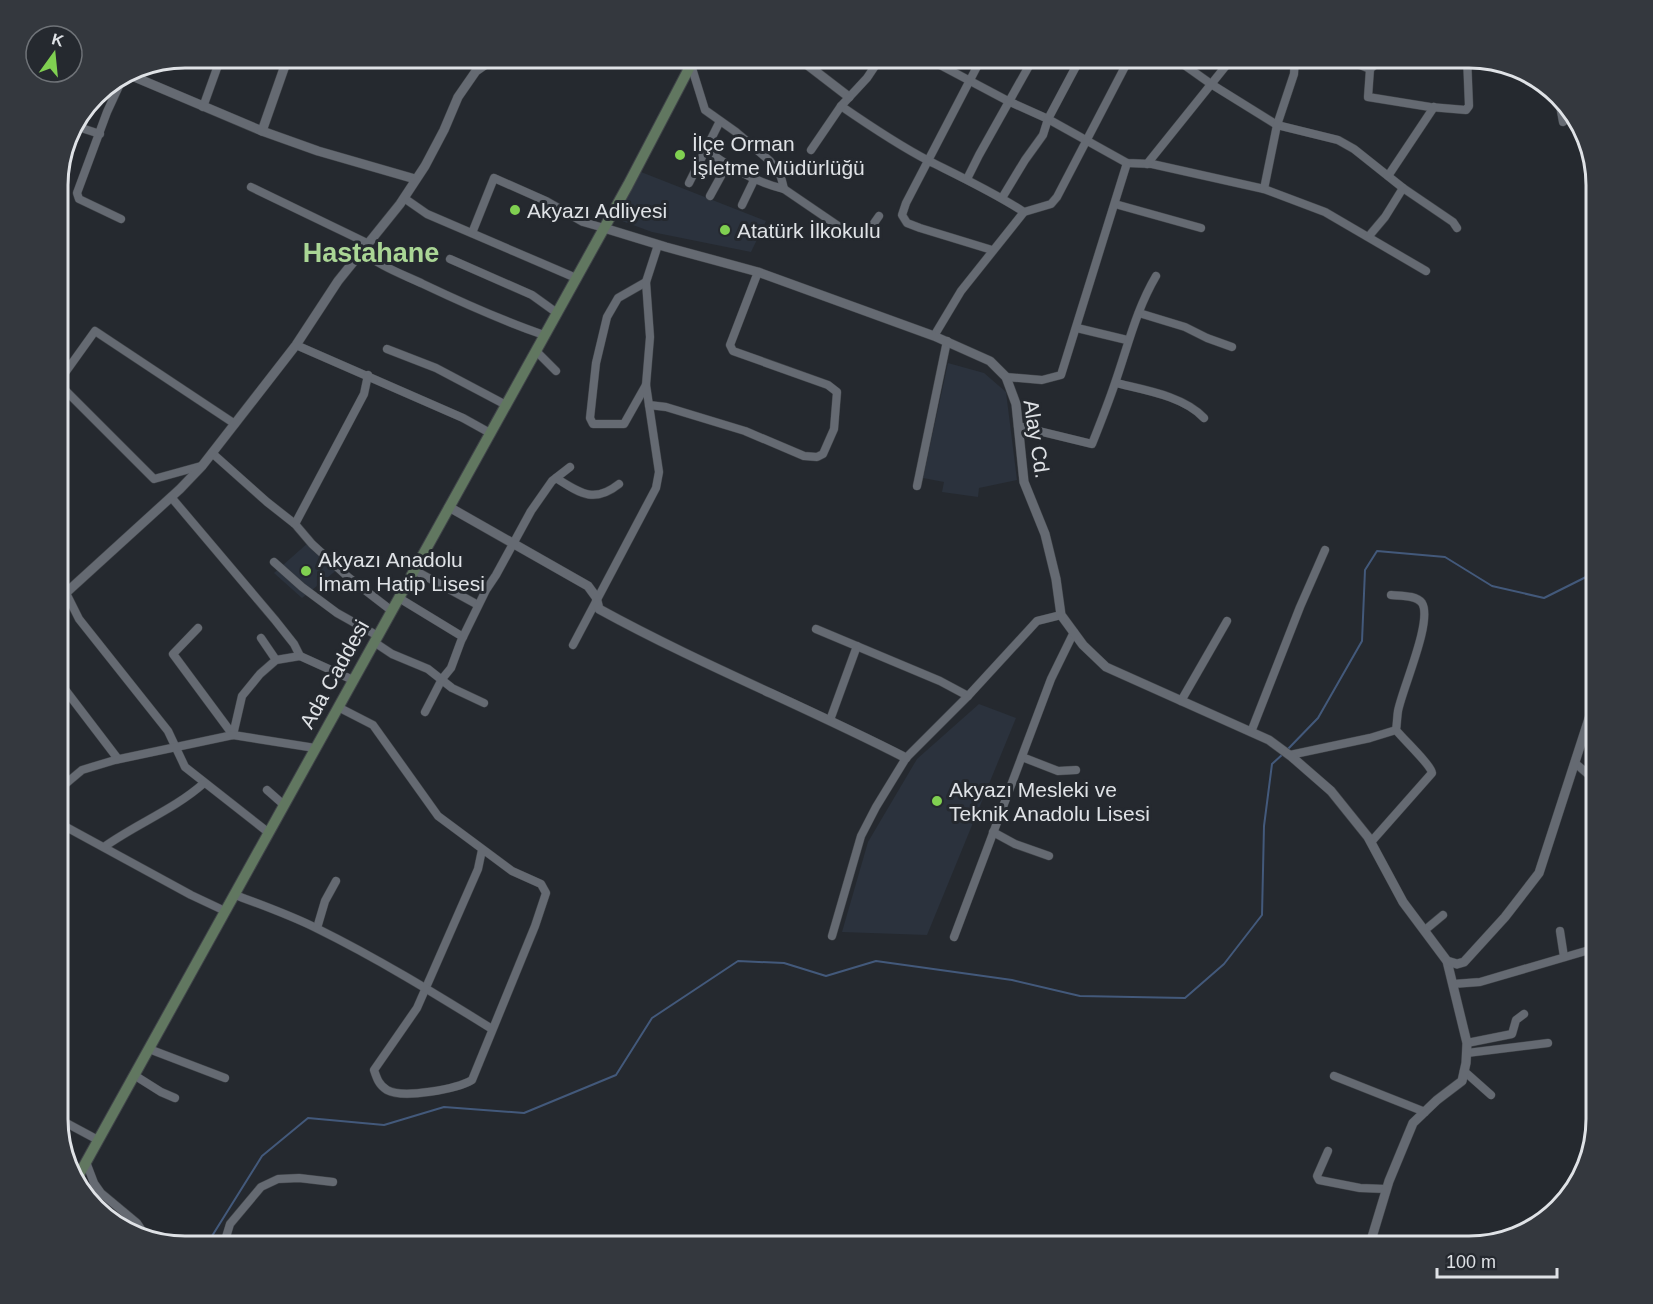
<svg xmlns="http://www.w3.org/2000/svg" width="1653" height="1304" font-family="Helvetica,sans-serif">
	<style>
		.built { fill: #2b323d }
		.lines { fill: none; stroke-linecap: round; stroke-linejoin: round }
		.stream { stroke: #43597b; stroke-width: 2 }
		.minor-casing { stroke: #404449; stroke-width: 9 }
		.tertiary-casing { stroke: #404449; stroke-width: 10 }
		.secondary-casing { stroke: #404449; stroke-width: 12 }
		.minor { stroke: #656a72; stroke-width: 8 }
		.tertiary { stroke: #656a72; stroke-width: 9 }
		.secondary { stroke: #617760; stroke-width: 10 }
		.poi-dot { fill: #80d051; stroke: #25292f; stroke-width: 2 }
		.labels { text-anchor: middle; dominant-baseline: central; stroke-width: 6; stroke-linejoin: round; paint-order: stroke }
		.poi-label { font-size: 21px; fill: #dfe2e6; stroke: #25292f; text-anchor: start }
		.street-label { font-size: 21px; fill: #dfe2e6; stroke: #25292f }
		.district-label { font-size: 27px; font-weight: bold; fill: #aad695; stroke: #25292f }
		.rim { fill: none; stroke: #dfe2e6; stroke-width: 3 }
	</style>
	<rect width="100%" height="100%" fill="#25292f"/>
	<g class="built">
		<polygon points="641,172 766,221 751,252 652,232 622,221 618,217 618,210"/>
		<polygon points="948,363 984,373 1006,392 1017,480 979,488 978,497 942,492 944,482 923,478"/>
		<polygon points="309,542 338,569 302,598 274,573"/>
		<polygon points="979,704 1016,718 927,935 842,932 868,842 917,759"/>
	</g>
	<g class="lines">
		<g class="stream">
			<polyline points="1287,750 1318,718 1362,641 1365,570 1377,551 1445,557 1492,586 1544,598 1596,572"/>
			<polyline points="211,1247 212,1236 262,1156 308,1118 384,1125 444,1107 524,1113 616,1075 652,1018 738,961 784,963 826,976 876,961 1012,980 1080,996 1185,998 1224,964 1262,915 1264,826 1272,764 1283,754"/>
		</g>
		<defs>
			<g id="minor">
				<polyline points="925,57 1008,101 1048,119 1127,163 1152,164 1264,189 1325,212 1426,271"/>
				<polyline points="982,57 906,203 902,215 907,223 920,228 992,250"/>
				<polyline points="1173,57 1211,84 1277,125 1338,140 1354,149 1403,188"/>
				<polyline points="1341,57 1370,69"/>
				<polyline points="1384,57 1370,69 1368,97 1430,107 1466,110 1469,106 1467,57"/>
				<polyline points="691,65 705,110 736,132 770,161 781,177 784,189 850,234 865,236 879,216"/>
				<polyline points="809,65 815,57"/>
				<polyline points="1558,95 1563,122"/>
				<path d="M841 106C870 126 898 145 929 161 961 177 993 192 1024 212"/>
				<polyline points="203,107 221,57"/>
				<polyline points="72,125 100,134"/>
				<path d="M706 150C729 167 755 182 784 189"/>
				<polyline points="811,150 841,106 867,78 881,57"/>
				<polyline points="1147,164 1233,57"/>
				<polyline points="1388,176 1434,107"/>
				<polyline points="967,179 979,155 1034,57"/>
				<polyline points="689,183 720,121"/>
				<polyline points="251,187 367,243"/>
				<polyline points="1264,189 1277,125 1294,74 1295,57"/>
				<polyline points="710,196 727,165"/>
				<polyline points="404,198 427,214 576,278"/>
				<polyline points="1002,198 1025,160 1043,135 1048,119 1081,57"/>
				<polyline points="1115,204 1201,228"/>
				<polyline points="742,205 755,178"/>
				<polyline points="121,219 79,199 77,193 107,112 125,73"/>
				<polyline points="472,233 494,178 546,201 583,222 604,228"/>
				<polyline points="1369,236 1385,217 1403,188 1453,222 1457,228"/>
				<path d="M362 250C378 266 402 274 423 284 463 303 503 321 544 335"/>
				<polyline points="450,259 532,295 557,313"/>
				<polyline points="1139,313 1185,327 1207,338 1232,347"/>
				<polyline points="1077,328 1127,340"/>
				<polyline points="934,336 961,291 1024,212 1051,204 1057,197 1130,57"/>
				<polyline points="296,345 463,418 490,433"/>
				<polyline points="387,349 436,368 506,405"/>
				<polyline points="536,351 556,371"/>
				<polyline points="1006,377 1042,380 1061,375 1127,163"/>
				<polyline points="58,383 154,479 201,466"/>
				<path d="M1116 383C1144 390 1184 396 1204 418"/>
				<polyline points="57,384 95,331 235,424"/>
				<polyline points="646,385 624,424 593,424 590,418 596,363 607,317 618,298 646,282"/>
				<polyline points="649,405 666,407 745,431 804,456 817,457 823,454 834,429 837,392 828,385 733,351 730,345 758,272"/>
				<path d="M1018 426 1092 444C1100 424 1108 404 1115 383 1128 346 1136 310 1156 276"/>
				<polyline points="212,453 267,502 295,524 312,544 348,577 392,611"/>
				<path d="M556 478C580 493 594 504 619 484"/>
				<polyline points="917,486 947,341"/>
				<polyline points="171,497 275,620 294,644 300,656"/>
				<polyline points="295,524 364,394 368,375"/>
				<polyline points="274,562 302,587 337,613 378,636"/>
				<polyline points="414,570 478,605"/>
				<polyline points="66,593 79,619 168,731 185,767 269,833"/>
				<polyline points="399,598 463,637"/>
				<polyline points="198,628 173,654 233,735"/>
				<polyline points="816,629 940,681 968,696"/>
				<polyline points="261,638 276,660"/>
				<polyline points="374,642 392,654 428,669 452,688 484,703"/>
				<polyline points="573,645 656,488 659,472 646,385 650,337 646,282 658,245"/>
				<polyline points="57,679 118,759"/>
				<polyline points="1181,701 1227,621"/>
				<path d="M338 707 373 725 438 816 512 871 541 884 546 893 535 926 472 1080C457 1089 403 1099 387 1090 379 1085 377 1079 374 1070L417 1008 478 869 482 850"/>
				<polyline points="425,712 442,679 451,668 461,641 486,590 496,575 531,511 552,481 570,467"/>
				<polyline points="830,720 857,646"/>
				<polyline points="1251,732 1300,607 1325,550"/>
				<polyline points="233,735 242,696 260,674 276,660 300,656 353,680"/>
				<polyline points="1290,755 1370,738 1396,730"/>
				<polyline points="1022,757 1058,771 1076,770"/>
				<polyline points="1575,763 1596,781"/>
				<polyline points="267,790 284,805"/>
				<polyline points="57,791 82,770 115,760 233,735 315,748"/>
				<polyline points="57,822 191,895 225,911"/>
				<polyline points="993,832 1015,844 1049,856"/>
				<path d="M1371 842 1432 773C1431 765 1404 740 1396 730 1397 724 1397 717 1398 711 1402 689 1433 621 1422 603 1416 595 1401 596 1391 595"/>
				<path d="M104 847C136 824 175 809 204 783"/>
				<path d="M235 895C262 905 290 915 316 928 377 958 434 993 492 1029"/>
				<polyline points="317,928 325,901 336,881"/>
				<polyline points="1425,930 1443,915"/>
				<polyline points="1560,931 1564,957"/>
				<polyline points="832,936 861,836 876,807 906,758 968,696 1037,621 1061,615"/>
				<polyline points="954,937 1051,679 1074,632"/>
				<polyline points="1453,984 1480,982 1596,948"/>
				<polyline points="1467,1043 1512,1034 1516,1020 1524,1014"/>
				<polyline points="149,1049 225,1078"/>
				<polyline points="1467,1053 1548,1043"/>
				<polyline points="1464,1071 1491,1095"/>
				<polyline points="134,1075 161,1092 175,1098"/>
				<polyline points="1334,1076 1425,1112"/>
				<polyline points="57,1118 98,1140"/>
				<polyline points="1328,1151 1317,1176 1319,1180 1360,1188 1386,1189"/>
				<polyline points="86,1162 94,1183 101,1193 137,1223 149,1241"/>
				<polyline points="223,1247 230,1224 261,1187 278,1179 299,1178 333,1182"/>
			</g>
			<g id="tertiary">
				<polyline points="797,57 849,97"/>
				<polyline points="125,73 262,131 318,151 415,179"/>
				<polyline points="262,131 288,57"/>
				<polyline points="604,228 666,247 758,272 934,336 990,361 1006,377 1016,404 1024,482 1045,534 1056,579 1061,615 1083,645 1106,667 1269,740 1292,757 1331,791 1368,837 1403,902 1447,961 1467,1043 1466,1063 1462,1081 1437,1100 1413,1123 1389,1181 1369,1247"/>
				<path d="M449 507 588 586 596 597 599 609C699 664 805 706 906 758"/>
				<polyline points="57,601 180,489 202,466 296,345 338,281 400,204 425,166 444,130 458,97 476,71 496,57"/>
				<polyline points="1447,961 1457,964 1464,962 1505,917 1539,873 1596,697"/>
			</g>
			<polyline id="secondary" points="75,1182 628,185 695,57"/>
		</defs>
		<use href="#minor" class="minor-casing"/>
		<use href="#tertiary" class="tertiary-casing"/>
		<use href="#secondary" class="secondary-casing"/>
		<use href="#minor" class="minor"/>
		<use href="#tertiary" class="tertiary"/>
		<use href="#secondary" class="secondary"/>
	</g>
	<g class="poi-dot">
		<circle cx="680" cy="155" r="6"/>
		<circle cx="515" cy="210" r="6"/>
		<circle cx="725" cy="230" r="6"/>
		<circle cx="306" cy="571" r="6"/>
		<circle cx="937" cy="801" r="6"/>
	</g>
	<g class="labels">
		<g class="poi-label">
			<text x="692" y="143">İlçe Orman<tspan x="692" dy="24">İşletme Müdürlüğü</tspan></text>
			<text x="527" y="210">Akyazı Adliyesi</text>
			<text x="737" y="230">Atatürk İlkokulu</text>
			<text x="318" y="559">Akyazı Anadolu<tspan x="318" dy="24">İmam Hatip Lisesi</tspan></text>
			<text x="949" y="789">Akyazı Mesleki ve<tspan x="949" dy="24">Teknik Anadolu Lisesi</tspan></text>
		</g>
		<g class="street-label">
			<text transform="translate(1037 439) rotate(81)">Alay Cd.</text>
			<text transform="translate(334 674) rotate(-61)">Ada Caddesi</text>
		</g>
		<g class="district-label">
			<text x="371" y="253">Hastahane</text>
		</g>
	</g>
	<path d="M0 0H1653V1304H0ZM185 68H1469A117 117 0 0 1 1586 185V1119A117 117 0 0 1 1469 1236H185A117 117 0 0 1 68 1119V185A117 117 0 0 1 185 68Z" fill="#34383e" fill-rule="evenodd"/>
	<path class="rim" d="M185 68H1469A117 117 0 0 1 1586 185V1119A117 117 0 0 1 1469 1236H185A117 117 0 0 1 68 1119V185A117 117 0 0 1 185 68Z"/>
	<g transform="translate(54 54) rotate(15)"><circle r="28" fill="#25292f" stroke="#6f7378" stroke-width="1.5"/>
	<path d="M0-4.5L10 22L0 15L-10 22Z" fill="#80d051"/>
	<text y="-9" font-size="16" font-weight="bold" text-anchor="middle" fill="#dfe2e6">K</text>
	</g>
	<path d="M1437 1268v9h120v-9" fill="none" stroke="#dfe2e6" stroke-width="3"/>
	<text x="1446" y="1268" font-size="18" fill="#dfe2e6" stroke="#25292f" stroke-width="4.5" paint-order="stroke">100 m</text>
</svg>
